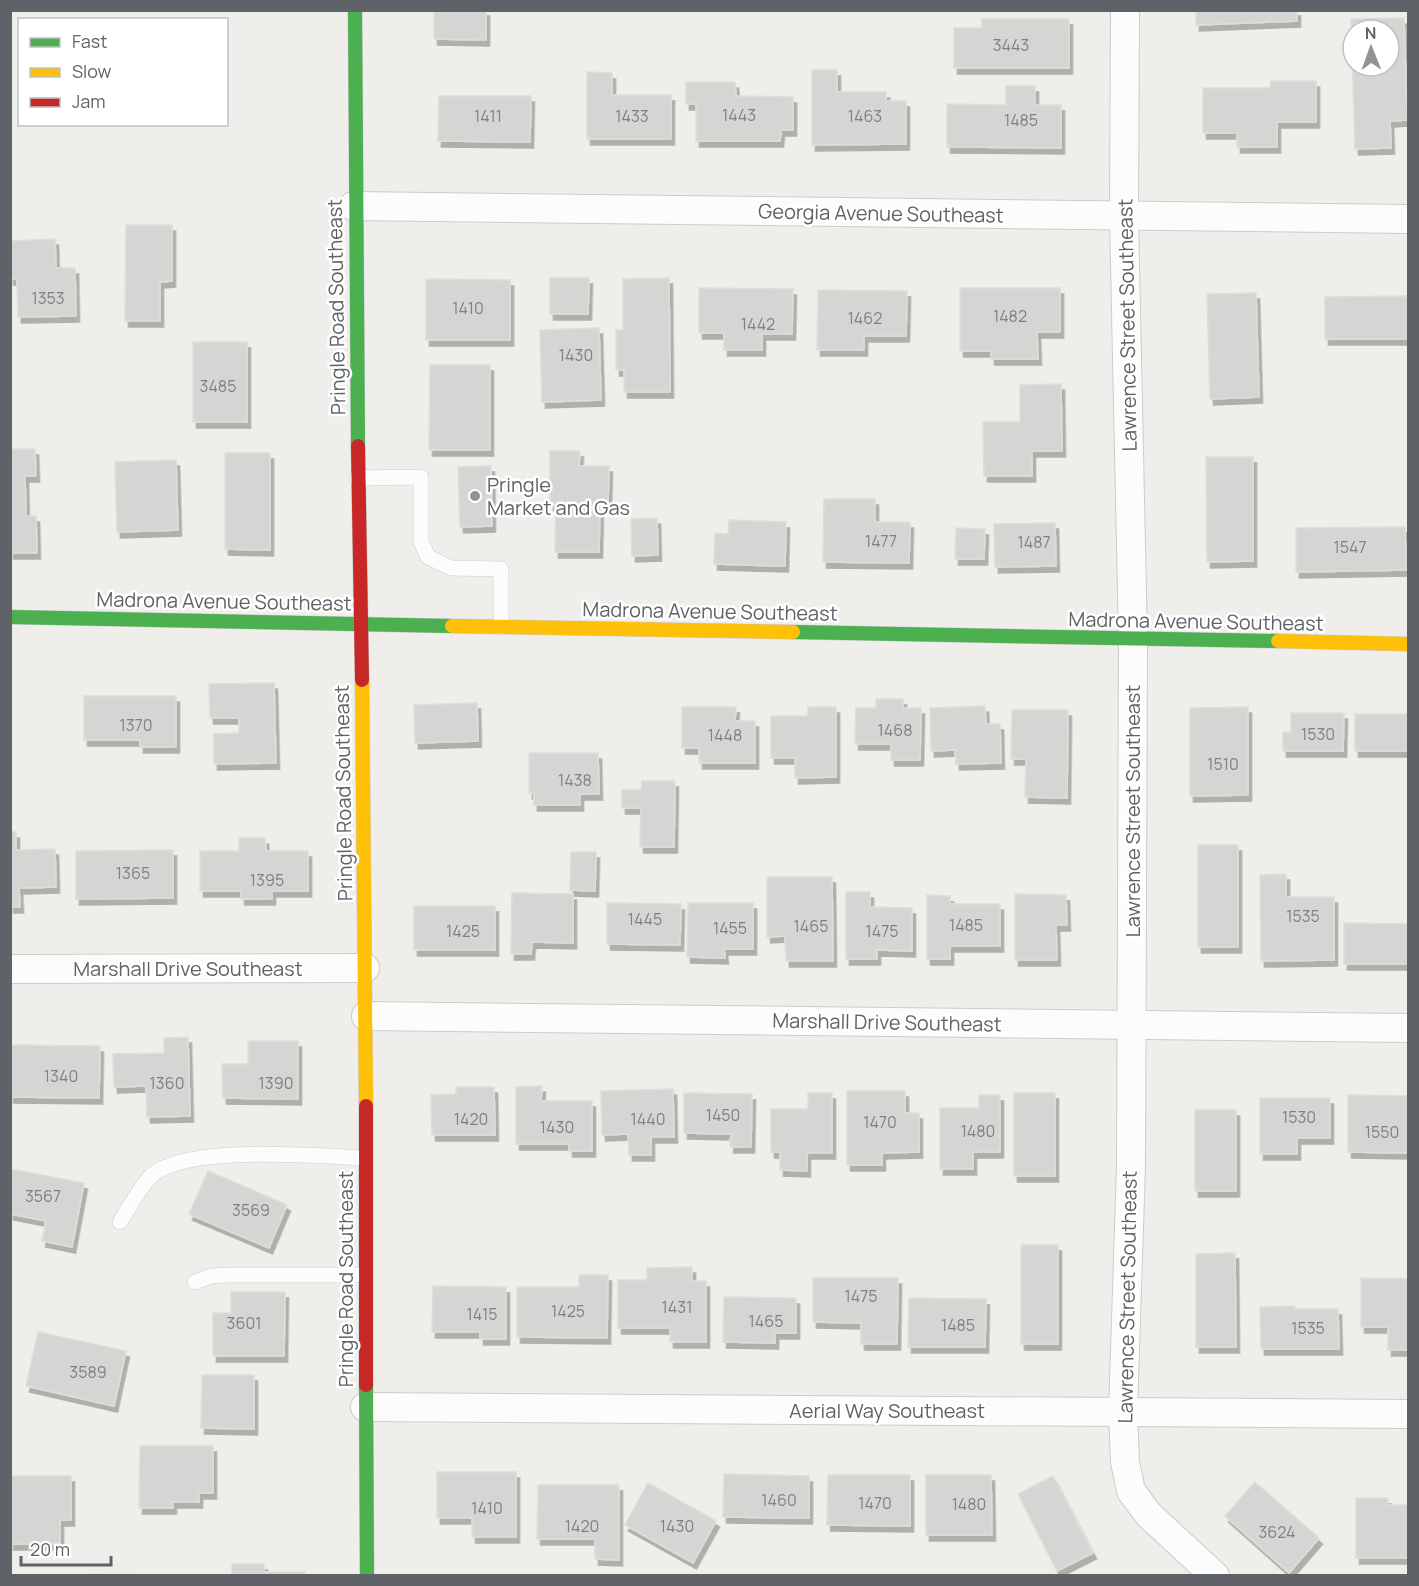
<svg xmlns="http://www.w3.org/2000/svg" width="1419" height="1586" font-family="Manrope,sans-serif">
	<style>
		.building { fill: #d6d5d3; stroke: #deddd9; stroke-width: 1.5; fill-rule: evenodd; filter: url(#shadow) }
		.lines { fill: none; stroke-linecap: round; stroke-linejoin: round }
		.lane-casing { stroke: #cbcccc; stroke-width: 16 }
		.street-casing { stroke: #cbcccc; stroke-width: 30 }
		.fast-casing { stroke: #cacacb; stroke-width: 15 }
		.slow-casing { stroke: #cacacb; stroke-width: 15 }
		.jam-casing { stroke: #cacacb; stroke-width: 15 }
		.lane { stroke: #fdfcfc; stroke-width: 15 }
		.street { stroke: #fdfcfc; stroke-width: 28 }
		.fast { stroke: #4caf50; stroke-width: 14 }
		.slow { stroke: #ffc107; stroke-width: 14 }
		.jam { stroke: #c62828; stroke-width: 14 }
		.poi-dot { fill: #919496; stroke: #fff; stroke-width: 2 }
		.labels { text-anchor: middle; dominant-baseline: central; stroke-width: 5; stroke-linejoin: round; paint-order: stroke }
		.number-label { font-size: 16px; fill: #7e8184 }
		.street-label { font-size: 20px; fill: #5f6368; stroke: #fff }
		.poi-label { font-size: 20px; fill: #5f6368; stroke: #fff; text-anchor: start }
	</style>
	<defs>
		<filter id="shadow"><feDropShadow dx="3.5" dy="6" stdDeviation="0" flood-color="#0004"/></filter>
	</defs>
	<rect width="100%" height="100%" fill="#efeeea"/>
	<g class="building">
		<polygon points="434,10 486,10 486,40 434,39"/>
		<polygon points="1196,10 1297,10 1297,21 1196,25"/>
		<path d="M1404 18 1407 120 1390 121 1391 148 1355 149 1351 19ZM1353 30H1389V66H1353Z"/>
		<polygon points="982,19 1069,19 1069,68 954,68 954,28 982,28"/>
		<polygon points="812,70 837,70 837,92 886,92 886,101 906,101 906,144 812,145"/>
		<polygon points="587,72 612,73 612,95 671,95 671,139 587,139"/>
		<polygon points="1271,81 1316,81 1316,122 1277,122 1277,147 1237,147 1237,133 1203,133 1203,88 1270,88"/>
		<polygon points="686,82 735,82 736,96 793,97 793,130 781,130 780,141 696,141 696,104 686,104"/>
		<polygon points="1006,86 1035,86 1035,105 1061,105 1061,148 947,147 947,104 1006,105"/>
		<polygon points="439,96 531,96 530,142 438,141"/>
		<polygon points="126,225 172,225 172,281 160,282 160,321 125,321"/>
		<polygon points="55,239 56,268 75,268 76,316 18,317 17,279 10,279 10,241"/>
		<polygon points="550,278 589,278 588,314 550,314"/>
		<polygon points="669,278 670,392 624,392 624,370 616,370 616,330 623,330 623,279"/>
		<polygon points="426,279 510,280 510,340 426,340"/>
		<polygon points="699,288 793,289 792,334 762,334 762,350 724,350 724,333 699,333"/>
		<polygon points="960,288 1060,288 1060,332 1037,332 1038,359 991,359 991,351 960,351"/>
		<polygon points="818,290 907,291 906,336 864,336 864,350 817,350"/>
		<polygon points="1256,293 1259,397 1210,399 1207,294"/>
		<polygon points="1408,296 1408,339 1325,339 1325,297"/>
		<polygon points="599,328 601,400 542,402 540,330"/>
		<rect x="193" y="342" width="54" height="80"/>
		<polygon points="430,365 490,365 490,450 429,450"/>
		<polygon points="1061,384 1062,451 1032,451 1032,476 984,476 983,422 1020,422 1020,385"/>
		<polygon points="10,449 35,449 36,476 25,476 26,516 36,516 37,553 10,553"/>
		<polygon points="550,451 580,451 579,466 609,466 608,504 600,503 599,552 555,552 556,504 550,505"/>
		<polygon points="225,453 270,453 270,550 225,549"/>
		<polygon points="1206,457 1253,457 1253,561 1207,562"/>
		<polygon points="176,460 178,530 117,532 115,462"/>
		<polygon points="491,466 492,526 460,527 458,467"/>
		<polygon points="824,499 875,499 875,522 910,522 909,563 823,562"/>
		<polygon points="657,518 658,555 632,556 631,519"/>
		<polygon points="729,520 786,522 785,566 714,564 715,533 728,534"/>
		<polygon points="1055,523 1056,566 995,567 994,524"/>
		<polygon points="1405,527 1406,570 1296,572 1296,528"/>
		<polygon points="956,528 985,529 984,559 955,559"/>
		<polygon points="274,683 276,763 214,764 214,734 239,733 239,718 210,718 209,684"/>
		<polygon points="84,696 176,696 176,747 140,747 140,740 84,740"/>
		<polygon points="876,699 903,699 903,708 921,708 920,760 891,760 891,744 855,744 856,708 876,708"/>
		<polygon points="477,703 478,741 415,743 414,705"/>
		<polygon points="985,706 986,724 1000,724 1001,763 956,764 955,750 931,751 930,708"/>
		<polygon points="682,707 736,707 735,721 755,721 755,763 699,763 699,748 682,748"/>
		<polygon points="808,707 836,707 836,777 795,778 795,758 771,758 771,716 808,716"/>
		<polygon points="1248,707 1248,795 1190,796 1190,708"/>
		<polygon points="1012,710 1068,710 1067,798 1025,797 1026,759 1011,759"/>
		<polygon points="1291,713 1344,713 1343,751 1283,751 1283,732 1291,732"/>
		<rect x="1355" y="714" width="53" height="37"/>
		<polygon points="529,753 598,753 599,794 580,794 580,805 534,805 534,793 529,793"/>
		<polygon points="642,781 675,781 674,847 640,847 641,808 622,808 622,790 641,790"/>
		<polygon points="10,832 16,832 16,850 55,849 56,887 19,888 20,907 10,907"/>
		<polygon points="239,838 265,838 266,851 308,851 308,891 272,891 272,899 241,899 241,891 200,891 200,851 239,851"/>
		<rect x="1198" y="845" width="40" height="102"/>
		<polygon points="173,850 173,898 76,899 76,851"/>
		<polygon points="571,852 596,852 595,891 570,890"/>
		<polygon points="1286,874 1286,897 1334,897 1334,960 1261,961 1260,875"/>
		<polygon points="767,877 832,877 833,961 786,961 785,936 767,937"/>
		<polygon points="846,892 870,892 870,907 912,908 912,951 877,950 877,959 846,959"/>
		<polygon points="512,893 573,894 573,943 532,942 531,954 511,954"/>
		<polygon points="1015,894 1066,895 1067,925 1056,925 1057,960 1015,960"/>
		<polygon points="927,895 950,896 950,904 1000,904 1000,946 950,946 950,959 927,959"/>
		<polygon points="607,903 681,904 680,945 607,944"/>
		<polygon points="688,903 753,903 753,949 724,949 725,958 687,957"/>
		<rect x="414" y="906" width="81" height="44"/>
		<polygon points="1344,923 1408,924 1408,964 1344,964"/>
		<polygon points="188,1037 190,1116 147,1117 146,1086 114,1087 113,1054 164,1053 164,1038"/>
		<polygon points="248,1041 298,1041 298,1099 223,1098 222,1064 248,1064"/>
		<polygon points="10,1045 100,1046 99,1098 10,1097"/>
		<polygon points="542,1086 541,1101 592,1101 592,1151 569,1151 569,1144 516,1144 516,1087"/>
		<polygon points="456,1087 494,1087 495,1135 432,1135 431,1095 456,1094"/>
		<polygon points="673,1089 674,1137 651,1137 651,1155 629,1155 628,1134 602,1135 601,1091"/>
		<polygon points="847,1091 905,1091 905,1113 919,1113 919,1152 882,1153 882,1165 847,1165"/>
		<polygon points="684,1093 752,1094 751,1147 730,1147 731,1134 684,1133"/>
		<polygon points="808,1093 832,1093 832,1153 807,1153 807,1171 780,1170 780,1152 771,1152 771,1109 808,1109"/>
		<rect x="1014" y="1093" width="41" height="83"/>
		<polygon points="979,1095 1000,1095 1000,1152 973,1152 973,1169 940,1169 940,1108 979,1108"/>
		<polygon points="1348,1095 1408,1096 1408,1153 1348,1152"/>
		<polygon points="1260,1098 1330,1098 1330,1138 1297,1138 1297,1154 1260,1154"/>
		<rect x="1195" y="1110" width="41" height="81"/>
		<polygon points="10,1169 84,1183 72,1247 42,1241 46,1221 10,1214"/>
		<polygon points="208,1171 287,1205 269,1248 189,1214"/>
		<rect x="1021" y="1245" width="37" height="99"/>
		<polygon points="1235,1253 1236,1347 1196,1347 1196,1254"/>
		<polygon points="692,1267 692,1281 706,1281 706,1342 670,1342 670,1328 618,1328 618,1280 647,1280 647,1268"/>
		<polygon points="579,1275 608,1275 607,1338 517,1337 517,1287 579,1287"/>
		<polygon points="813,1278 898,1278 897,1344 861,1344 861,1323 813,1322"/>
		<polygon points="1361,1278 1408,1279 1408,1350 1388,1350 1388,1327 1361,1327"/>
		<polygon points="433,1286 506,1287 506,1339 480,1339 480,1332 432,1332"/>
		<polygon points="231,1292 285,1292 284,1356 213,1356 213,1313 231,1313"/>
		<polygon points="724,1297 796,1298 796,1333 775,1333 775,1343 723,1342"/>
		<polygon points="909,1298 986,1299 985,1347 908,1347"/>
		<polygon points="1295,1306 1295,1309 1338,1309 1339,1349 1261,1349 1260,1307"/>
		<polygon points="38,1332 126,1351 114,1406 26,1386"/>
		<polygon points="202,1375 254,1375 254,1429 201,1428"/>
		<polygon points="140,1446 213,1446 213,1493 199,1493 199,1502 173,1502 173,1508 139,1508"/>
		<polygon points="437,1472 516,1472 516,1537 472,1537 472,1518 437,1518"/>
		<polygon points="724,1474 809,1476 809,1518 723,1517"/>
		<polygon points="828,1475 910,1475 910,1526 827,1525"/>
		<polygon points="926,1475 991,1475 992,1535 926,1535"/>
		<polygon points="10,1476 71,1476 71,1520 60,1520 60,1544 10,1544"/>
		<polygon points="1053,1476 1093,1553 1057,1571 1018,1494"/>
		<polygon points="1255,1482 1319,1538 1289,1573 1225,1516"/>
		<polygon points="648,1483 716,1521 693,1563 625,1525"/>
		<polygon points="538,1485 619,1485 619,1560 595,1559 595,1539 537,1539"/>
		<polygon points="1356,1498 1388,1498 1388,1505 1408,1505 1408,1558 1356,1558"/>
		<polygon points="232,1564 264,1564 264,1572 305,1572 305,1576 232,1576"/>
		<polygon points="90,1574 175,1575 90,1576"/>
	</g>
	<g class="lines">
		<defs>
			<g id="lane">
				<polyline points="357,478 421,477 421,542 428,557 451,568 501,569 501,627"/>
				<path d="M120 1222C129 1208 140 1187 151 1176 185 1144 318 1156 365 1158"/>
				<polyline points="195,1282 211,1276 228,1275 365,1275"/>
			</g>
			<g id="street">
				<polyline points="1125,10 1124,216 1133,640 1131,1166 1123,1412 1125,1462 1131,1491 1148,1514 1215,1576"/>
				<polyline points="353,206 1408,219"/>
				<polyline points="10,969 365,968"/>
				<polyline points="366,1016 1408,1028"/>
				<polyline points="365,1407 1408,1414"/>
			</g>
			<g id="fast">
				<polyline points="355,10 358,446"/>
				<polyline points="10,617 452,626"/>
				<polyline points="793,632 1278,641"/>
				<polyline points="366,1385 367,1576"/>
			</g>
			<g id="slow">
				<polyline points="452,626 793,632"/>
				<polyline points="1278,641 1408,644"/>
				<polyline points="362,680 366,1106"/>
			</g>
			<g id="jam">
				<polyline points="358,446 362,680"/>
				<polyline points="366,1385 366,1106"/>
			</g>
		</defs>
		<use href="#lane" class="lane-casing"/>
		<use href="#street" class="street-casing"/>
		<use href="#fast" class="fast-casing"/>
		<use href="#slow" class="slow-casing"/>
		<use href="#jam" class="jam-casing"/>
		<use href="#lane" class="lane"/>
		<use href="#street" class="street"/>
		<use href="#fast" class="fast"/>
		<use href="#slow" class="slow"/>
		<use href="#jam" class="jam"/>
	</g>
	<circle class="poi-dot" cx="475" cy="496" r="6"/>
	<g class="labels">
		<g class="number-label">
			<text x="1011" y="45">3443</text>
			<text x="739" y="115">1443</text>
			<text x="488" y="116">1411</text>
			<text x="632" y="116">1433</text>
			<text x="865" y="116">1463</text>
			<text x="1021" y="120">1485</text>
			<text x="48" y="298">1353</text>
			<text x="468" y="308">1410</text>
			<text x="1010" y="316">1482</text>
			<text x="865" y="318">1462</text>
			<text x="758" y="324">1442</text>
			<text x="576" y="355">1430</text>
			<text x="218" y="386">3485</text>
			<text x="881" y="541">1477</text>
			<text x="1034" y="542">1487</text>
			<text x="1350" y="547">1547</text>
			<text x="136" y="725">1370</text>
			<text x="895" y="730">1468</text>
			<text x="1318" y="734">1530</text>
			<text x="725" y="735">1448</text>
			<text x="1223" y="764">1510</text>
			<text x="575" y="780">1438</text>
			<text x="133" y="873">1365</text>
			<text x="267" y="880">1395</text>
			<text x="1303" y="916">1535</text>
			<text x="645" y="919">1445</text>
			<text x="966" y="925">1485</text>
			<text x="811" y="926">1465</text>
			<text x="730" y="928">1455</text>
			<text x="463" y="931">1425</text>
			<text x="882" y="931">1475</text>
			<text x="61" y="1076">1340</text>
			<text x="167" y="1083">1360</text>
			<text x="276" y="1083">1390</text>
			<text x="723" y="1115">1450</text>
			<text x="1299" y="1117">1530</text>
			<text x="471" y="1119">1420</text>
			<text x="648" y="1119">1440</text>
			<text x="880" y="1122">1470</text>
			<text x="557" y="1127">1430</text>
			<text x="978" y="1131">1480</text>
			<text x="1382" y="1132">1550</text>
			<text x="43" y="1196">3567</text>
			<text x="251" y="1210">3569</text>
			<text x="861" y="1296">1475</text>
			<text x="677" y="1307">1431</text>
			<text x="568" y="1311">1425</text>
			<text x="482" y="1314">1415</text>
			<text x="766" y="1321">1465</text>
			<text x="244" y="1323">3601</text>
			<text x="958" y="1325">1485</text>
			<text x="1308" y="1328">1535</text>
			<text x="88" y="1372">3589</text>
			<text x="779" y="1500">1460</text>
			<text x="875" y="1503">1470</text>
			<text x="969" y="1504">1480</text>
			<text x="487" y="1508">1410</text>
			<text x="582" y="1526">1420</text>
			<text x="677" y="1526">1430</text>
			<text x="1277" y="1532">3624</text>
		</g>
		<g class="street-label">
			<text transform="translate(881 213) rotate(1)">Georgia Avenue Southeast</text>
			<text transform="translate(336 307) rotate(-91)">Pringle Road Southeast</text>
			<text transform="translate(1127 325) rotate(-91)">Lawrence Street Southeast</text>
			<text transform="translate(224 601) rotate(1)">Madrona Avenue Southeast</text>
			<text transform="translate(710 611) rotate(1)">Madrona Avenue Southeast</text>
			<text transform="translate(1196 621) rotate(1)">Madrona Avenue Southeast</text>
			<text transform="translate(343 793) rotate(-91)">Pringle Road Southeast</text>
			<text transform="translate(1132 811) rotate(-90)">Lawrence Street Southeast</text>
			<text x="188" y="968">Marshall Drive Southeast</text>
			<text transform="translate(887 1022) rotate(1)">Marshall Drive Southeast</text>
			<text transform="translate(345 1279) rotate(-90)">Pringle Road Southeast</text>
			<text transform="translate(1127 1297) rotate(-89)">Lawrence Street Southeast</text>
			<text x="887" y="1410">Aerial Way Southeast</text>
		</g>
		<g class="poi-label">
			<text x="487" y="484">Pringle<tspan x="487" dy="23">Market and Gas</tspan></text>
		</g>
	</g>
	<rect width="1419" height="1586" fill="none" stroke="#5f6368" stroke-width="24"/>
	<rect x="18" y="18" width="210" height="108" fill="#ffffff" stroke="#bfc1c3" stroke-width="1.5"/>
	<rect x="30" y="38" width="30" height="9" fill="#4caf50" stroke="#bfc1c3" stroke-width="1.5"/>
	<text x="72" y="48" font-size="18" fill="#5f6368">Fast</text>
	<rect x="30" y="68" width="30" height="9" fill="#ffc107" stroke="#bfc1c3" stroke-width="1.5"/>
	<text x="72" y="78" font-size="18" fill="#5f6368">Slow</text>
	<rect x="30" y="98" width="30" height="9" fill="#c62828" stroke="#bfc1c3" stroke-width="1.5"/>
	<text x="72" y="108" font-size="18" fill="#5f6368">Jam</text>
	<g transform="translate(1371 48) rotate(359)"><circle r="28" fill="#ffffff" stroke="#bfc1c3" stroke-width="1.5"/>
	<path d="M0-4.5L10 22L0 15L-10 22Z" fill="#919496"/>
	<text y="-9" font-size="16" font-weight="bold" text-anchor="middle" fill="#5f6368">N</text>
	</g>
	<path d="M21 1556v9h90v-9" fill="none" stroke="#5f6368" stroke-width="3"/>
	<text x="30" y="1556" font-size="18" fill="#5f6368" stroke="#ffffff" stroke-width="4.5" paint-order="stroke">20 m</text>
</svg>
